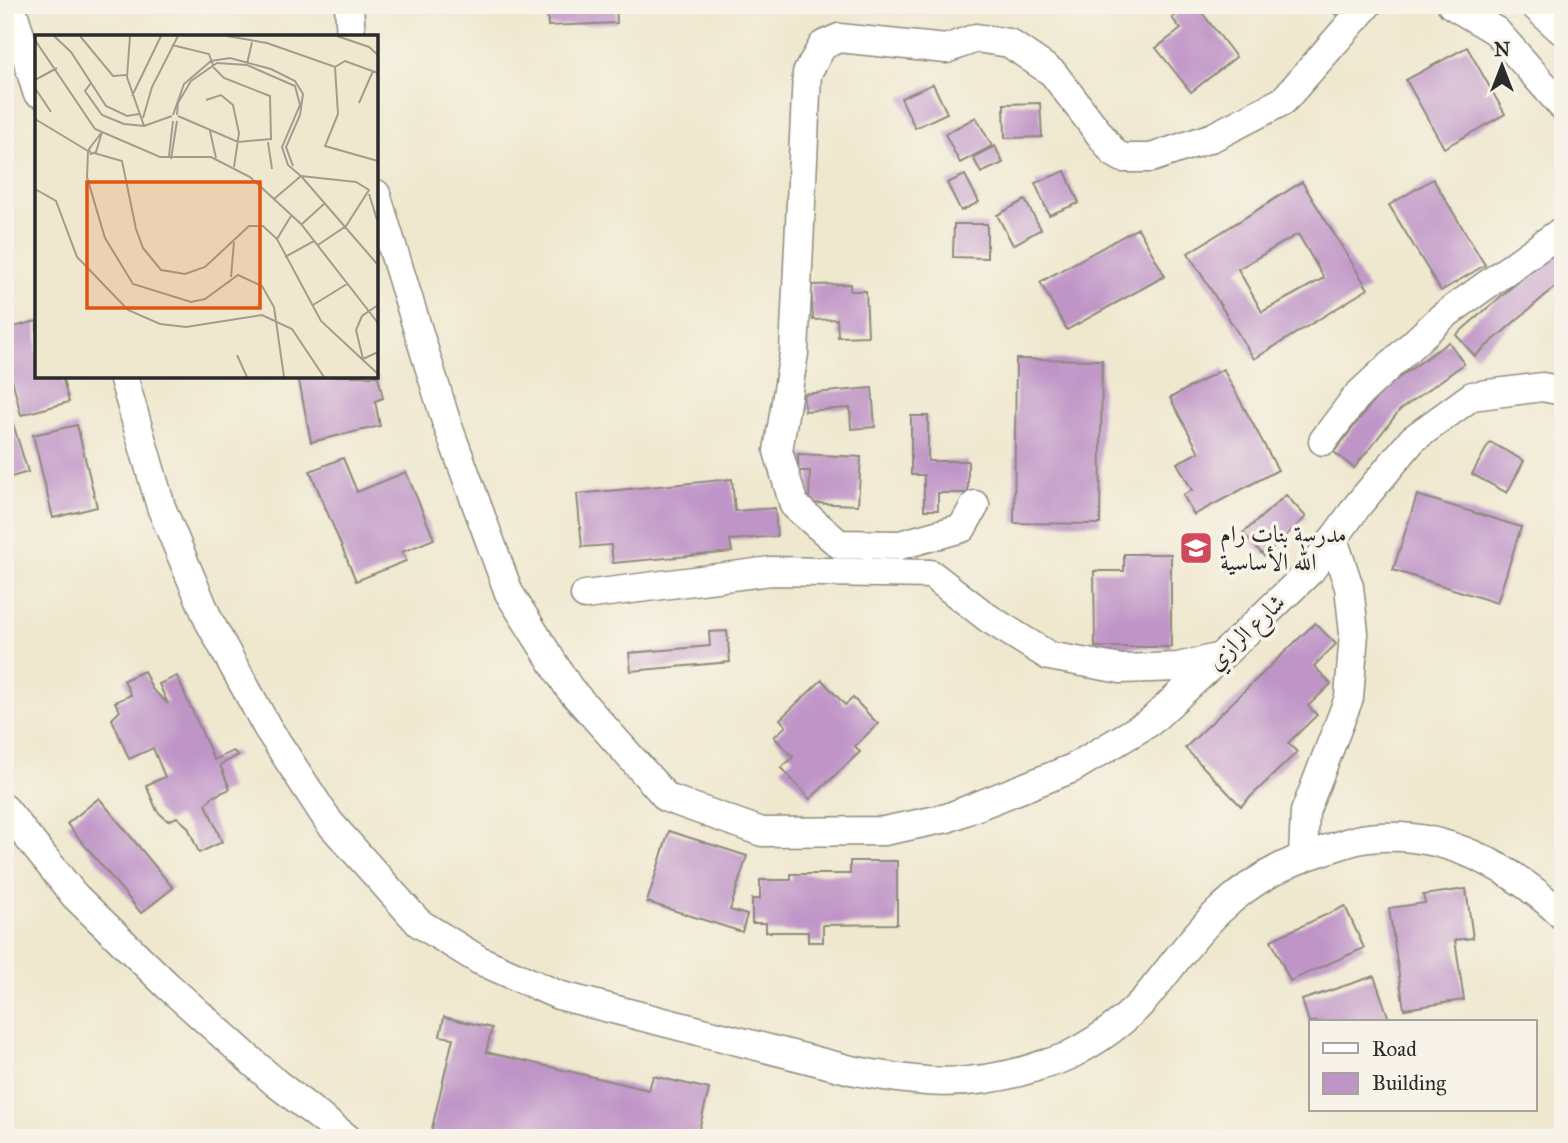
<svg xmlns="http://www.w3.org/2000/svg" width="1568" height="1143" font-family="'IM FELL Great Primer',Amiri,serif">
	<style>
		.building { fill: #bf94c7; fill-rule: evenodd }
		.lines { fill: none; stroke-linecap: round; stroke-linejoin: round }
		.minor-casing { stroke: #8d8a7d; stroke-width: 31 }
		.major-casing { stroke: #8d8a7d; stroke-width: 38 }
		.minor { stroke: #fff; stroke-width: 28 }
		.major { stroke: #fff; stroke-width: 35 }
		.labels { text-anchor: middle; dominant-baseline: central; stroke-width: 7; stroke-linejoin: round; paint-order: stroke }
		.poi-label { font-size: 24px; fill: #2b2b2b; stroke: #f7f3e8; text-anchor: start }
		.street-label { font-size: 24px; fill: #2b2b2b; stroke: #f7f3e8 }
		.inset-road { fill: none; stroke: #a19c8d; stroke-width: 2 }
		.view { fill: #df570e; fill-opacity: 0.15; stroke: #df570e; stroke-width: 3.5 }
		.inset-edge { fill: none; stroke: #2b2b2b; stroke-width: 3.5 }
	</style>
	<rect width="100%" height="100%" fill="#f7f3e8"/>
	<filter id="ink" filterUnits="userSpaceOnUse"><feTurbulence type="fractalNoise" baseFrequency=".0143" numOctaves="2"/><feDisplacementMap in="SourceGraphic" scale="14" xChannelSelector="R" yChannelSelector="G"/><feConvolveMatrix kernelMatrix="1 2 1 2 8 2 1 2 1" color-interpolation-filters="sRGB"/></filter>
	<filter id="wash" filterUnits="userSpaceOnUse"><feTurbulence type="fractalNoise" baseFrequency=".00686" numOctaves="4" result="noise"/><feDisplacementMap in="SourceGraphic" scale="28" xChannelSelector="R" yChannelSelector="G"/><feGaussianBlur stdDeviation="1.57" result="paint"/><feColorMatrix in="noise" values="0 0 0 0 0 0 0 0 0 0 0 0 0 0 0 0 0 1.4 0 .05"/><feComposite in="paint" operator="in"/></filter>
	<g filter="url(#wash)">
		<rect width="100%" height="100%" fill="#efe8cf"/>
		<g id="blocks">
			<g class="building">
				<polygon points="547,5 616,5 617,23 548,26"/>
				<polygon points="1189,5 1196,5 1236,57 1191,92 1156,48 1181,29 1172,18"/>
				<polygon points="1320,5 1345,5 1339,16"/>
				<polygon points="1467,47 1505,114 1444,148 1406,80"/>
				<polygon points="933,84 947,113 915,128 901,98"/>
				<polygon points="1040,103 1042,137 1005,138 1004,104"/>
				<polygon points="976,117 992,146 960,163 945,134"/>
				<polygon points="995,146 1003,163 981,173 973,157"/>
				<polygon points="1065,171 1079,203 1049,215 1035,183"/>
				<polygon points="965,175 979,202 961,211 947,183"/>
				<polygon points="1433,179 1485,265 1441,291 1389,205"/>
				<path d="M1302 182 1368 289 1254 359 1188 253ZM1298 234 1324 278 1262 312 1238 269Z"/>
				<polygon points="1025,200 1041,229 1013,245 997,215"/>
				<polygon points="954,224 987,224 987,258 953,257"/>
				<polygon points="1138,228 1165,276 1067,330 1040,282"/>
				<polygon points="1563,243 1563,280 1475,356 1456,335"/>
				<polygon points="850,284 850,291 866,291 868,336 838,337 837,319 813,320 811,285"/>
				<polygon points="37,321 37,376 62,376 69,402 21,415 9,367 5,368 5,329"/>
				<polygon points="1449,342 1464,364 1400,410 1354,468 1334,452 1383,389"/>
				<polygon points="1016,359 1102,360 1100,524 1014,523"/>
				<polygon points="1223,369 1278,470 1194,515 1183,495 1192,490 1177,463 1199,452 1170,398"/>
				<polygon points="298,376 378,376 383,398 375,401 380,426 311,442"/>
				<polygon points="872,388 875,427 851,429 850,408 805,411 803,394"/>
				<polygon points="5,398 28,472 5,479"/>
				<polygon points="911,416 928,416 928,461 968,461 968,493 938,493 938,510 924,510 924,475 911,475"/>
				<polygon points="77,425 97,507 53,518 33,435"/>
				<polygon points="1490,442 1524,461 1507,493 1472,474"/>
				<polygon points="798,454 861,457 858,505 809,503 810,471 798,471"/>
				<polygon points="343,458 357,492 406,472 434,539 402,552 406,561 356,581 310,471"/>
				<polygon points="732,479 735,511 775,508 777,536 730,540 732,552 613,563 611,545 582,547 577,494"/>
				<polygon points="1286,495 1306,517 1264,556 1243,533"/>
				<polygon points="1417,495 1521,527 1497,603 1393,570"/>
				<polygon points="1124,554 1171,554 1171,647 1095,647 1094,571 1124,571"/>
				<polygon points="1315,623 1336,644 1314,666 1331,684 1308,706 1317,715 1288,743 1297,752 1241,806 1185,748"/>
				<polygon points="727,631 730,662 631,671 629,653 710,646 709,632"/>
				<polygon points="144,671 152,689 168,704 159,684 177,676 214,760 233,751 238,755 220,765 230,789 212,797 206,804 222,842 199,853 188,827 177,817 168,821 157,811 146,785 165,777 153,748 129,759 112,719 120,711 115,702 131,695 124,680"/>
				<polygon points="822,680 845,705 853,698 878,724 855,746 860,752 810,799 781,768 793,757 774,737 786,726 780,719"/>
				<polygon points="99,798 173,888 141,913 67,824"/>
				<polygon points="669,831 747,856 730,910 747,915 742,932 647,902"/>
				<polygon points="850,861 897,861 897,924 823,925 823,942 808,942 808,932 766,932 766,923 752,923 752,899 760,899 760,880 791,880 791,874 850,874"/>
				<polygon points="1466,889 1473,938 1455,940 1464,1000 1404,1009 1389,908 1425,903 1423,895"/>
				<polygon points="1345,906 1364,948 1290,981 1271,940"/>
				<polygon points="1374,976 1390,1022 1309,1022 1302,1000"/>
				<polygon points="444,1017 492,1028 486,1052 649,1090 653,1076 709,1089 697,1138 430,1137 453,1038 440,1036"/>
			</g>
		</g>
	</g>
	<g filter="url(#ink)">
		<use href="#blocks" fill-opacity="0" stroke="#8d8a7d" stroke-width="2"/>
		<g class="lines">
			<defs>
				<g id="minor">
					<polyline points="11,5 37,92"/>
					<polyline points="349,5 351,37"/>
					<polyline points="1452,5 1496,31 1563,107"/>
					<polyline points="376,194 446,421 509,593 569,688 667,798 762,832 884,831 947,818 1073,768 1150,722 1231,647 1311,570 1358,505 1413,439 1472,396 1542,387 1563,391"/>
					<path d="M123 376 161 507 209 621 267 727 329 822 419 923 479 960 558 995 851 1070C917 1083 967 1089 1033 1068 1044 1064 1057 1061 1068 1056 1095 1042 1123 1023 1144 1000 1169 971 1191 937 1219 911 1250 881 1287 861 1328 849 1341 845 1355 839 1369 838 1442 829 1512 867 1563 916"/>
					<polyline points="1323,441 1357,396 1442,317 1563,230"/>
					<polyline points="975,505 962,528 900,545 839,544 794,505 778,451 794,353 807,73 823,45 839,38 946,49 976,38 1009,43 1053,73 1114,153 1123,158 1151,158 1213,137 1283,101 1367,5"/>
					<polyline points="585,595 771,571 931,574 988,618 1049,656 1121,669 1178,667 1217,658"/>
					<polyline points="5,809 75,896 168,986 276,1083 347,1138"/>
					<polyline points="1303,856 1305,812 1349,698 1354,633 1349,587 1333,539"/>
				</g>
				<polyline id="major" points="1539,5 1563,27"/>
			</defs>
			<use href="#minor" class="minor-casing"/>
			<use href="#major" class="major-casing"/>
			<use href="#minor" class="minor"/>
			<use href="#major" class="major"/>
		</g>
	</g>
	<defs>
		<symbol id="school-square" viewBox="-11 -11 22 22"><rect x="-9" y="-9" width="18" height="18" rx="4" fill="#d1495b" stroke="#f7f3e8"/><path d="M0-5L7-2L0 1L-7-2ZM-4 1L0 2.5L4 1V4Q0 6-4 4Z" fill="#fff"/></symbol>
	</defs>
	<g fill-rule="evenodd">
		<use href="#school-square" x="1177" y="529" width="38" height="38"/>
	</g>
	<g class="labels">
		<g class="poi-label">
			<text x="1220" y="534">مدرسة بنات رام<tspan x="1220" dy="28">الله الأساسية</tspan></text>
		</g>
		<g class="street-label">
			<text transform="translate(1246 632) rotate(-44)">شارع الرازي</text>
		</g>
	</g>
	<g transform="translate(35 35)">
		<rect width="343" height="343" fill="#efe8cf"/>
		<path class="inset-road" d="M19 1 36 17 71 71 92 81 104 79M45 1 78 41 91 40M95 1 92 42 109 91 137 81M192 1 232 8 300 32 310 26 343 38M302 1 334 12 343 20M0 5 60 94 125 122H176L215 142 266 189 343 288M137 10 174 19 179 33 189 43 235 61 236 104 203 107 143 81M212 29 217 7M300 32 303 79 290 111 343 126M0 45 22 33M56 48 50 56 67 80 89 89 110 91M0 53 16 77M97 61 126 1M171 65 186 60 198 70 204 98 199 132M324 68 338 36M138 80 149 49 176 26 195 23 236 34 260 46 268 59 265 80 251 112 258 131M142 80 143 68 156 46 182 28 212 30 260 51 265 70 247 112 253 130 266 141 321 147 334 155 311 191 283 210M108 83 117 52 143 1M0 84 53 116 52 142 70 203 98 249 156 267 170 264 203 240 227 251 239 272 249 342M175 96 181 123M67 97 61 117 56 119 54 114ZM233 107 237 134M59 118 87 126 101 194 108 213 126 235 150 239 170 232 214 191H228L242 204 286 286 343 339M134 121 138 86M136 124 142 86M266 141 343 230M0 154 21 166 42 222 93 275 125 289 151 292 227 280 257 294 289 342M334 159 343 188M239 164 266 141M267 189 290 168M242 204 256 181M250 222 279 206M196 242 199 207M278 270 312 249M343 270 327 281 321 295 328 324 343 317M202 320 212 342"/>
		<path class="view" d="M52 147H225V273H52Z"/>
		<rect width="343" height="343" class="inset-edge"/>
	</g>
	<rect width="1568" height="1143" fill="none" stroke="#f7f3e8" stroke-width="28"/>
	<rect x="1309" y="1020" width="228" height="91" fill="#f7f3e8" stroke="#a5a39c" stroke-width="2"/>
	<rect x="1323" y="1043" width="35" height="10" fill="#ffffff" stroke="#a5a39c" stroke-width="2"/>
	<text x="1372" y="1056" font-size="21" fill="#2b2b2b">Road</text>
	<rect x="1323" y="1073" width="35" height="21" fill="#bf94c7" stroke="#a5a39c" stroke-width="2"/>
	<text x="1372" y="1090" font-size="21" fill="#2b2b2b">Building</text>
	<g transform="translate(1502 66)" stroke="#f7f3e8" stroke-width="5" paint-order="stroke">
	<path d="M0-5L12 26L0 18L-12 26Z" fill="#2b2b2b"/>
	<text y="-10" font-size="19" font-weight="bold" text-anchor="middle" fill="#2b2b2b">N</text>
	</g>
</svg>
